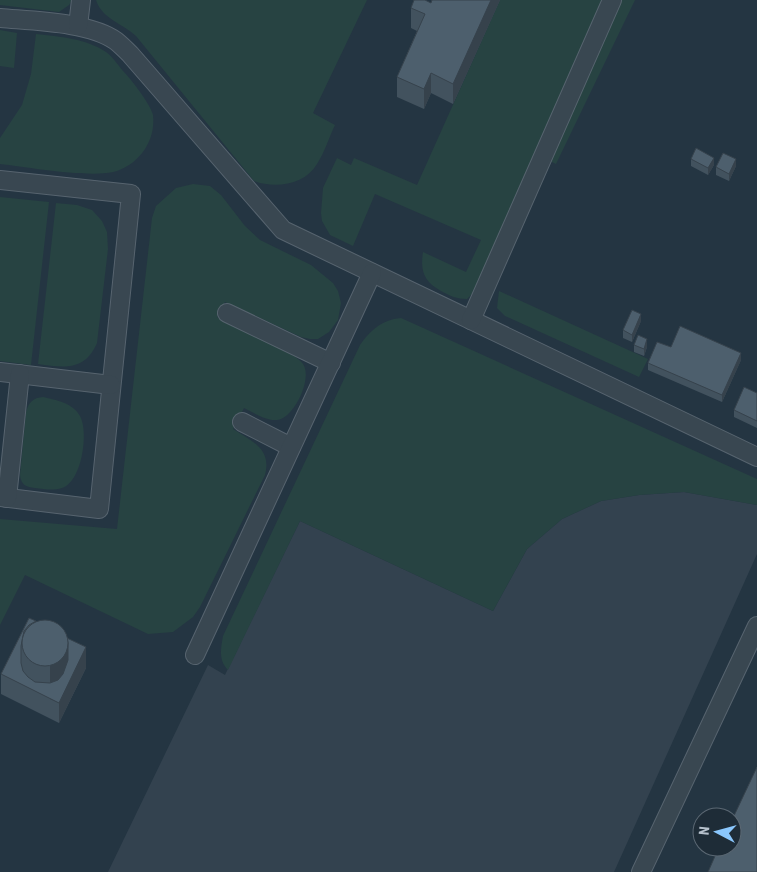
<svg xmlns="http://www.w3.org/2000/svg" width="757" height="872" font-family="'Roboto Condensed',sans-serif">
	<style>
		.airport { fill: #33424f }
		.green { fill: #274342 }
		.lines { fill: none; stroke-linecap: round; stroke-linejoin: round }
		.service-casing { stroke: #57646f; stroke-width: 20 }
		.service { stroke: #394751; stroke-width: 18 }
		.wall { fill: #42525e }
		.shaded-wall { fill: #36424c }
		.building { fill: #4d5f6d; stroke: #36424c }
	</style>
	<rect width="100%" height="100%" fill="#243542"/>
	<polygon class="airport" points="684,492 757,505 757,554 614,872 108,872 208,665 225,675 300,521 493,611 527,549 562,519 601,501 639,495"/>
	<g class="green">
		<polygon points="0,0 72,0 69,5 59,12 0,5"/>
		<path d="M96 0H367L313 113 335 125C329 137 325 152 317 164 305 185 275 189 254 181L136 36C122 23 102 19 96 0Z"/>
		<path d="M500 0H605L473 293 467 299C457 299 450 296 441 291 424 282 420 271 423 252L466 272 481 240 375 194 353 246 330 235 322 221 321 213 323 188 337 158 351 165 354 158 417 185Z"/>
		<polygon points="621,0 635,0 556,164 548,160"/>
		<polygon points="0,30 17,33 14,68 0,66"/>
		<path d="M36 34C60 37 85 38 106 52 112 56 118 65 123 71 131 79 151 105 153 115 156 140 140 163 117 171 92 179 28 167 0 164V138L22 105 31 74Z"/>
		<path d="M193 184 210 186 221 195 245 226 260 240 311 265 333 283 338 291 341 303 338 320 329 332 318 339H310L301 337 225 302 217 317 294 356C297 358 301 361 303 364 313 378 294 419 277 420 266 421 254 413 244 408L233 429C251 441 272 448 265 475L200 607 193 617 173 632 148 634 25 575 0 625V519L117 529 152 218 156 206 176 188Z"/>
		<polygon points="0,197 49,202 31,365 0,361"/>
		<path d="M56 203 77 205 92 210 102 221 107 232 108 249 97 343C85 371 64 368 38 364Z"/>
		<polygon points="499,291 648,359 639,377 505,316 497,308"/>
		<path d="M401 318 757 479V505L684 492 639 495 601 501 562 519 527 549 493 611 300 521 228 670C218 660 221 648 223 636L360 345C371 330 381 320 401 318Z"/>
		<path d="M43 397C56 400 73 403 80 416 89 432 82 482 62 488 53 491 44 489 35 488 26 487 21 485 20 475L26 412C29 402 33 398 43 397Z"/>
	</g>
	<g class="lines">
		<defs>
			<g id="service">
				<path d="M0 18C33 21 90 22 116 41 121 45 126 50 130 54L283 230 757 457"/>
				<polyline points="78,26 81,0"/>
				<polyline points="0,180 131,194 99,509 0,497"/>
				<polyline points="227,313 331,363"/>
				<polyline points="471,320 612,0"/>
				<polyline points="0,372 111,385"/>
				<polyline points="242,422 291,447"/>
				<polyline points="7,498 20,374"/>
				<polyline points="195,655 372,273"/>
				<polyline points="641,872 757,626"/>
			</g>
		</defs>
		<use href="#service" class="service-casing"/>
		<use href="#service" class="service"/>
	</g>
	<g class="wall">
		<polygon points="432,0 500,0 453,104 431,93 424,109 397,97 397,77 417,31 411,28 411,8 431,3"/>
		<polygon points="691,159 714,165 708,175 691,166"/>
		<polygon points="736,166 729,181 716,175 716,167"/>
		<polygon points="641,321 632,342 623,338 623,330"/>
		<polygon points="634,345 647,347 644,356 634,352"/>
		<polygon points="671,347 741,360 722,402 648,370 648,363"/>
		<polygon points="757,393 757,428 734,417 734,410"/>
		<polygon points="29,618 67,638 86,668 59,723 1,694 1,674"/>
	</g>
	<g class="shaded-wall">
		<polygon points="491,0 500,0 453,104 453,84"/>
		<polygon points="431,73 431,93 424,109 424,89"/>
		<polygon points="714,158 714,165 708,175 708,168"/>
		<polygon points="736,159 736,166 729,181 729,174"/>
		<polygon points="641,314 641,321 632,342 632,335"/>
		<polygon points="647,339 647,347 644,356 644,349"/>
		<polygon points="741,353 741,360 722,402 722,395"/>
		<polygon points="68,643 86,647 86,668 59,723 59,703 50,699 50,666"/>
	</g>
	<g class="building">
		<polygon points="414,0 425,0 431,3 432,0 491,0 453,84 431,73 424,89 397,77 425,14 411,8"/>
		<polygon points="696,148 714,158 708,168 691,159"/>
		<polygon points="723,153 736,159 729,174 716,167"/>
		<polygon points="632,310 641,314 632,335 623,330"/>
		<polygon points="680,326 741,353 722,395 648,363 657,342 671,347"/>
		<polygon points="638,335 647,339 644,349 634,345"/>
		<polygon points="744,387 757,393 757,421 734,410"/>
		<polygon points="29,618 36,621 29,625 24,631 21,646 21,663 23,671 28,677 35,682 50,683 58,680 63,674 68,660 68,643 67,638 86,647 59,703 1,674"/>
		<circle cx="45" cy="643" r="23"/>
		<polygon points="757,767 757,872 708,872 719,847 732,847 732,820"/>
	</g>
	<g transform="translate(717 832) rotate(276)"><circle r="24" fill="#1e2c37" stroke="#5b6873"/>
	<path d="M0-4L9 19L0 12L-9 19Z" fill="#8ac7fd"/>
	<text y="-8" font-size="14" font-weight="bold" text-anchor="middle" fill="#b6c1cc">N</text>
	</g>
</svg>
